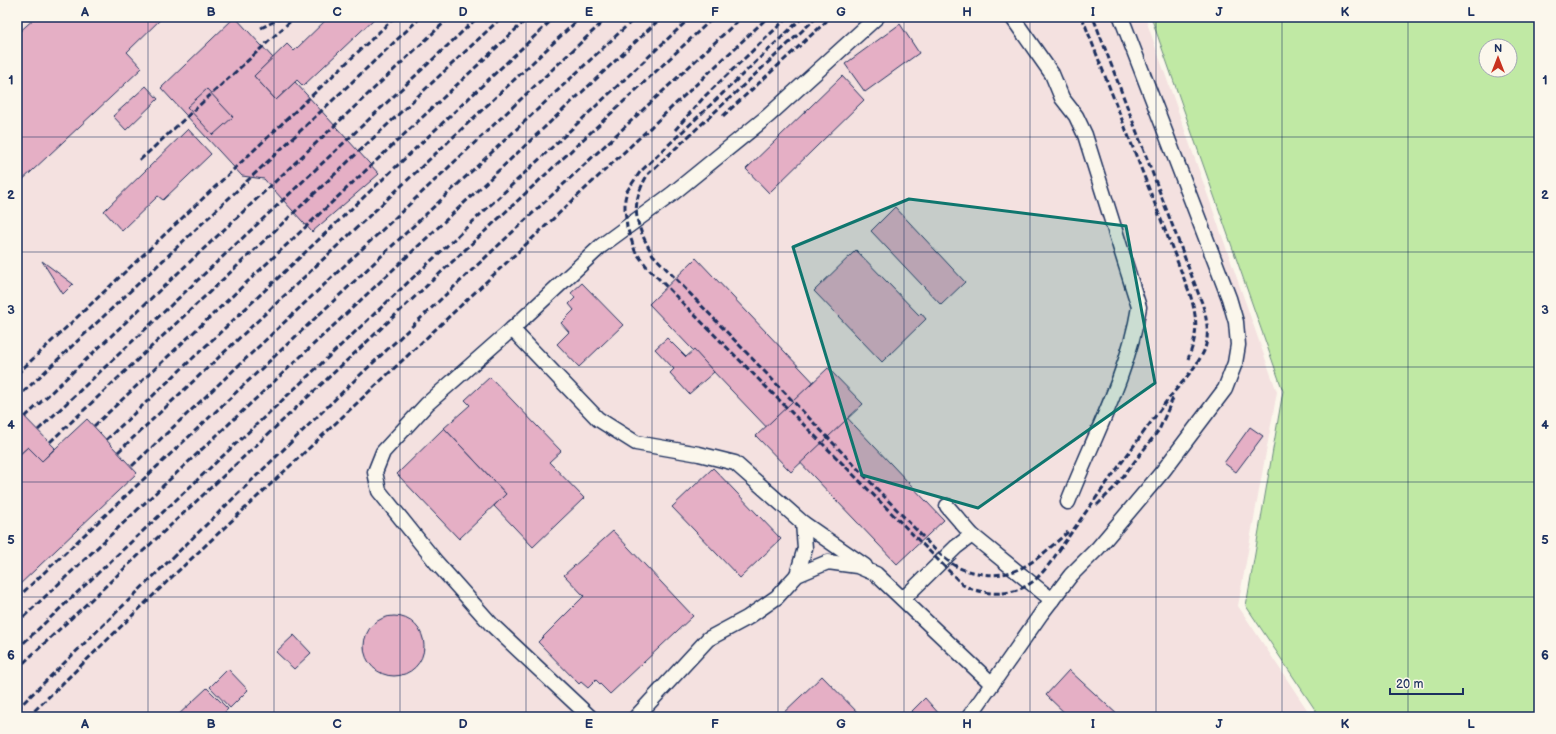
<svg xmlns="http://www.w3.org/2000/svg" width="1556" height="734" font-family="'Balsamiq Sans',sans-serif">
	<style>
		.built { fill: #f4e1e0 }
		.green { fill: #c0e9a4; stroke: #6e8c81; fill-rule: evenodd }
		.building { fill: #e5afc5; stroke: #1b2f5e }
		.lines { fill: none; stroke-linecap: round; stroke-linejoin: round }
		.service-casing { stroke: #1b2f5e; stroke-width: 17 }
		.service { stroke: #fbf7ec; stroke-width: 14 }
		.rail { stroke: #1b2f5e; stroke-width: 3; stroke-dasharray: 6 3; stroke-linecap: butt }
		.marked { fill: #0f766e; fill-opacity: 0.2; stroke: #0f766e; stroke-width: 3; stroke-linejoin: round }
		.grid { fill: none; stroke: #1b2f5e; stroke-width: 1; stroke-opacity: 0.55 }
		.neatline { fill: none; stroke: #1b2f5e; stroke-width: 1.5 }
		.grid-label { font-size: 13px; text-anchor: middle; font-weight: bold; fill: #1b2f5e }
	</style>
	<rect width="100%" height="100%" fill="#fbf7ec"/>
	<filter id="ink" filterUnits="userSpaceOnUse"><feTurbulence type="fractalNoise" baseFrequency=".025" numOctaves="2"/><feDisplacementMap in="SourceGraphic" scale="8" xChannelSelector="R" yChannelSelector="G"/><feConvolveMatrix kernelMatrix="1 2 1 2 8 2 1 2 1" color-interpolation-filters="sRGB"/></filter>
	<g filter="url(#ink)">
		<polygon class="built" points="17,17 1145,17 1277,392 1238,606 1312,717 17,717"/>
		<path class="green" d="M1151 17H1539V717H1320L1246 606 1283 391ZM1486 46H1510V70H1486Z"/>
		<g class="building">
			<polygon points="36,17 163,17 127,52 142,68 17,185 17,34"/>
			<polygon points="235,17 273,58 254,76 276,100 295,82 379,174 312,232 264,179 242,176 161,88"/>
			<polygon points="329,17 376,17 303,86 297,80 276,100 254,76 287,44 294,51"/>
			<polygon points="900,24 919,53 865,92 845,64"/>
			<polygon points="842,76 864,100 769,193 746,169"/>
			<polygon points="146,86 158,99 126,130 113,116"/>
			<polygon points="207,89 233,117 213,135 187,107"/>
			<polygon points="188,129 211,154 163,200 158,196 122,231 104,211"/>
			<polygon points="895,207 965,282 941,305 871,231"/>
			<polygon points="856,250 919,315 921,313 926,319 882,362 814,291"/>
			<polygon points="696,258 944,520 897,564 649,304"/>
			<polygon points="42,261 73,284 63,294"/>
			<polygon points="582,283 623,325 579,367 557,344 569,332 561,323 574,310 569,304 575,298 571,293"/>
			<polygon points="667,338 686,357 694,350 714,372 689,394 670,373 674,369 655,349"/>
			<polygon points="828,368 863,404 791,472 756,436"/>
			<polygon points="490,377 561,451 549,462 584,498 533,547 494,506 506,494 444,428 470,405 465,400"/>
			<polygon points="17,409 55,448 42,461 28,447 17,457"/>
			<polygon points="87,419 137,473 17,587 17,457 28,447 42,461"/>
			<polygon points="1250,427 1263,436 1236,472 1224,463"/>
			<polygon points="444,428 506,494 459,539 397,474"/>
			<polygon points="713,468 781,539 740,578 672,507"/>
			<polygon points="613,531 693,616 610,694 596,680 588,688 581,682 579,684 538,642 584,596 564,575"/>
			<circle cx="394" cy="646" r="30"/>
			<polygon points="294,635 311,653 294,669 276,652"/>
			<polygon points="228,669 248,690 230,708 210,687"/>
			<polygon points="1069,670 1119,716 1069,717 1046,695"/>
			<polygon points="822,676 862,717 779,717"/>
			<polygon points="207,688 228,709 220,717 176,717"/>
			<polygon points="925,698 941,716 906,717"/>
		</g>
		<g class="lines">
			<defs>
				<g id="service">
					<path d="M1012 17 1052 74 1062 98 1076 116 1085 135 1139 307C1128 375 1093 438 1068 502"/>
					<polyline points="512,329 598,419 636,443 699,454 735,463 803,523 805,548 797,575"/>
					<polyline points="947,506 972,535 1052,600"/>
					<polyline points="803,523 865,566"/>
					<polyline points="903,599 956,547 972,535"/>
					<polyline points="590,717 491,624 436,562 379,491 375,472 383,452 427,404 512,329 601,246 672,194 768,116 877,17"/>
					<polyline points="636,717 708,639 747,618 777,597 797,575 828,562 857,566 876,574 992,684"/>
					<polyline points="969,717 1041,614 1071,575 1098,548 1163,471 1225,389 1235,363 1238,345 1236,322 1229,298 1121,17"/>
				</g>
			</defs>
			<use href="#service" class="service-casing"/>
			<use href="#service" class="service"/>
			<g class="rail">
				<path d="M803 17 640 172 627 191 625 199V209L627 227 635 251 647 267 963 585C986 597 1017 597 1037 578 1043 572 1048 566 1053 559 1088 508 1125 458 1162 407 1175 389 1194 372 1204 351 1210 336 1207 318 1202 303L1093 17"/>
				<path d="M817 17 648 174C629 206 635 224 653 255L924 538C932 547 941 556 951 563 959 569 967 571 977 573 1017 582 1040 556 1068 532"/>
				<path d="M1082 17 1190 294C1198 321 1198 333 1188 359"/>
				<polyline points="261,28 283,17"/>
				<polyline points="723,116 831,17"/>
				<polyline points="675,130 706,95 788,17"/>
				<polyline points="140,160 295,17"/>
				<polyline points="17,374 395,17"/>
				<polyline points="17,398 421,17"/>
				<polyline points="25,417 450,17"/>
				<polyline points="94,426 529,17"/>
				<polyline points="38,430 478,17"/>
				<polyline points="106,440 555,17"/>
				<polyline points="50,442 502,17"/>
				<polyline points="118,452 581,17"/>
				<polyline points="132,466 608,17"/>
				<polyline points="1097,505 1114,488 1159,430 1173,398"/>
				<polyline points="17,598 636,17"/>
				<polyline points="17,623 662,17"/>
				<polyline points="17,649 691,17"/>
				<polyline points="17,669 714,17"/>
				<polyline points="17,709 359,376 742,17"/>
				<polyline points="28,717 174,575 768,17"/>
			</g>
		</g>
	</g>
	<path class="marked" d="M909 199 1126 226 1155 383 978 508 862 475 793 247Z"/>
	<path class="grid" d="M148 17V717M274 17V717M400 17V717M526 17V717M652 17V717M778 17V717M904 17V717M1030 17V717M1156 17V717M1282 17V717M1408 17V717M17 137H1539M17 252H1539M17 367H1539M17 482H1539M17 597H1539"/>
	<rect width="1556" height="734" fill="none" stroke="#fbf7ec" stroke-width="44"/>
	<g transform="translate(1498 58)"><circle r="19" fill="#fbf7ec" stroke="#a1a7b3"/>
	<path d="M0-3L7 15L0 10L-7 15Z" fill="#c8321e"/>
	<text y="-6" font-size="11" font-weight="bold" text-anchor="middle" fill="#1b2f5e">N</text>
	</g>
	<path d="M1390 688v6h73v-6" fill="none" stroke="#1b2f5e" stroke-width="2"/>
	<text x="1396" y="688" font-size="12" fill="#1b2f5e" stroke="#fbf7ec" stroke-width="3" paint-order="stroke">20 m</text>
	<rect x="22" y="22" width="1512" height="690" class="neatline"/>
	<g class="grid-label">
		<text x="85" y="16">A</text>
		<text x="211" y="16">B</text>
		<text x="337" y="16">C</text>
		<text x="463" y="16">D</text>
		<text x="589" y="16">E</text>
		<text x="715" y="16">F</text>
		<text x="841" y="16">G</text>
		<text x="967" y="16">H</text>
		<text x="1093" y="16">I</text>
		<text x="1219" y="16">J</text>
		<text x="1345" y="16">K</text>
		<text x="1471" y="16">L</text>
		<text x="11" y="84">1</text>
		<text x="1545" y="84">1</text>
		<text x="11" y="199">2</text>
		<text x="1545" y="199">2</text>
		<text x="11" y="314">3</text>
		<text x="1545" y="314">3</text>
		<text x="11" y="429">4</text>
		<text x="1545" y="429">4</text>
		<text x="11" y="544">5</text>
		<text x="1545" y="544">5</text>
		<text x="11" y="659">6</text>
		<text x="1545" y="659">6</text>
		<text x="85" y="728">A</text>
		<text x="211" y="728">B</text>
		<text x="337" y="728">C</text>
		<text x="463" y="728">D</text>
		<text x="589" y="728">E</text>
		<text x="715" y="728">F</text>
		<text x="841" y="728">G</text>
		<text x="967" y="728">H</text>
		<text x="1093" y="728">I</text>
		<text x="1219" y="728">J</text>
		<text x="1345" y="728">K</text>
		<text x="1471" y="728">L</text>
	</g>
</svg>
